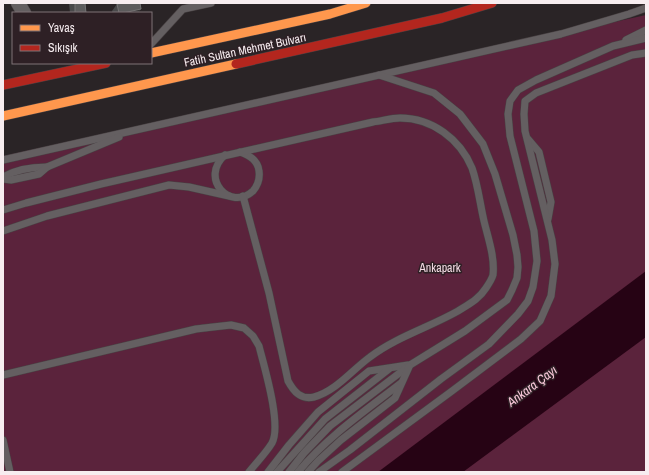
<svg xmlns="http://www.w3.org/2000/svg" width="649" height="475" font-family="'Archivo Narrow',sans-serif">
	<style>
		.green { fill: #5b233c }
		.water { fill: #260314 }
		.lines { fill: none; stroke-linecap: round; stroke-linejoin: round }
		.lane-casing { stroke: #494244; stroke-width: 8 }
		.street-casing { stroke: #494244; stroke-width: 15 }
		.slow-casing { stroke: #494244; stroke-width: 10 }
		.jam-casing { stroke: #494244; stroke-width: 10 }
		.lane { stroke: #645f61; stroke-width: 7 }
		.street { stroke: #645f61; stroke-width: 14 }
		.slow { stroke: #ff974d; stroke-width: 9 }
		.jam { stroke: #b3261e; stroke-width: 9 }
		.wall { fill: #49494a }
		.shaded-wall { fill: #353334 }
		.building { fill: #5c5b5c; stroke: #747273 }
		.labels { text-anchor: middle; dominant-baseline: central; stroke-width: 3; stroke-linejoin: round; paint-order: stroke }
		.street-label { font-size: 12px; fill: #f7edf0; stroke: #2e2025 }
		.park-label { font-size: 12px; fill: #f4dbe4; stroke: #2e2025 }
		.water-label { font-size: 13px; font-style: italic; fill: #fbcadc; stroke: #2e2025 }
	</style>
	<rect width="100%" height="100%" fill="#2a2426"/>
	<polygon class="green" points="646,15 646,472 3,472 3,156"/>
	<polygon class="water" points="646,271 646,337 463,472 378,472"/>
	<g class="lines">
		<defs>
			<g id="lane">
				<polyline points="626,40 646,30"/>
				<polyline points="151,44 183,9 211,3"/>
				<polyline points="528,139 539,152 551,202 548,219"/>
				<path d="M225 155C199 178 230 212 253 191 258 185 260 178 259 171 258 161 249 155 240 152"/>
				<polyline points="3,160 561,34 629,14 646,8"/>
				<path d="M3 177C15 170 32 167 47 167"/>
				<polyline points="3,179 11,180 39,174 47,167 119,137"/>
				<path d="M3 210 26 203 101 184 373 122C382 121 391 118 400 118 432 118 460 139 472 168 478 185 480 204 484 221 488 238 495 257 493 275 492 279 488 285 486 288 479 299 469 304 458 311 430 327 396 337 370 357 352 370 336 391 314 397 301 400 294 392 288 381L269 293 243 196"/>
				<polyline points="3,231 47,216 169,185 189,187 229,196"/>
				<path d="M3 375 196 329 213 327 231 325 244 328 253 336 259 346C264 366 282 425 272 443 266 453 256 463 249 472"/>
				<polyline points="3,440 10,472"/>
				<polyline points="268,472 289,445 318,412 369,371 408,365"/>
				<polyline points="277,472 325,419 389,369"/>
				<polyline points="289,472 304,453 330,426 410,365 465,331 507,300 512,290 517,278 518,267 517,255 513,235 495,174 483,144 460,114 434,93 379,75"/>
				<path d="M298 472C327 437 365 411 401 383"/>
				<polyline points="308,472 318,461 341,440 395,398 409,367"/>
				<polyline points="319,472 350,450 441,379 489,344 518,314 528,301 533,287 537,261 534,231 510,136 508,114 510,101 518,90 536,80 613,46 646,38"/>
				<polyline points="342,472 452,391 521,339 540,321 551,296 555,264 552,240 525,131 524,114 525,101 536,93 632,55 646,53"/>
			</g>
			<polyline id="street" points="18,3 24,13"/>
			<g id="slow">
				<polyline points="151,53 330,14 366,3"/>
				<polyline points="3,116 236,64"/>
			</g>
			<g id="jam">
				<polyline points="236,64 442,18 492,3"/>
				<polyline points="3,85 106,63"/>
			</g>
		</defs>
		<use href="#lane" class="lane-casing"/>
		<use href="#street" class="street-casing"/>
		<use href="#slow" class="slow-casing"/>
		<use href="#jam" class="jam-casing"/>
		<use href="#lane" class="lane"/>
		<use href="#street" class="street"/>
		<use href="#slow" class="slow"/>
		<use href="#jam" class="jam"/>
	</g>
	<g class="wall">
		<polygon points="69,3 85,3 86,13 70,13"/>
		<polygon points="117,4 141,9 138,13 113,13 112,11"/>
	</g>
	<polygon class="shaded-wall" points="141,9 138,13 123,13"/>
	<g class="building">
		<polygon points="75,3 85,3 86,13 75,13"/>
		<polygon points="123,3 140,3 141,9 123,13 119,13 117,4"/>
	</g>
	<g class="labels">
		<g class="street-label">
			<text transform="translate(245 50) rotate(-12)">Fatih Sultan Mehmet Bulvarı</text>
		</g>
		<g class="park-label">
			<text x="440" y="268">Ankapark</text>
		</g>
		<g class="water-label">
			<text transform="translate(532 386) rotate(-37)">Ankara Çayı</text>
		</g>
	</g>
	<rect width="649" height="475" fill="none" stroke="#f7edf0" stroke-width="8"/>
	<rect x="12" y="12" width="140" height="52" fill="#2e2025" stroke="#7e7276"/>
	<rect x="20" y="25" width="20" height="6" fill="#ff974d" stroke="#7e7276"/>
	<text x="48" y="32" font-size="12" fill="#f7edf0">Yavaş</text>
	<rect x="20" y="45" width="20" height="6" fill="#b3261e" stroke="#7e7276"/>
	<text x="48" y="52" font-size="12" fill="#f7edf0">Sıkışık</text>
</svg>
